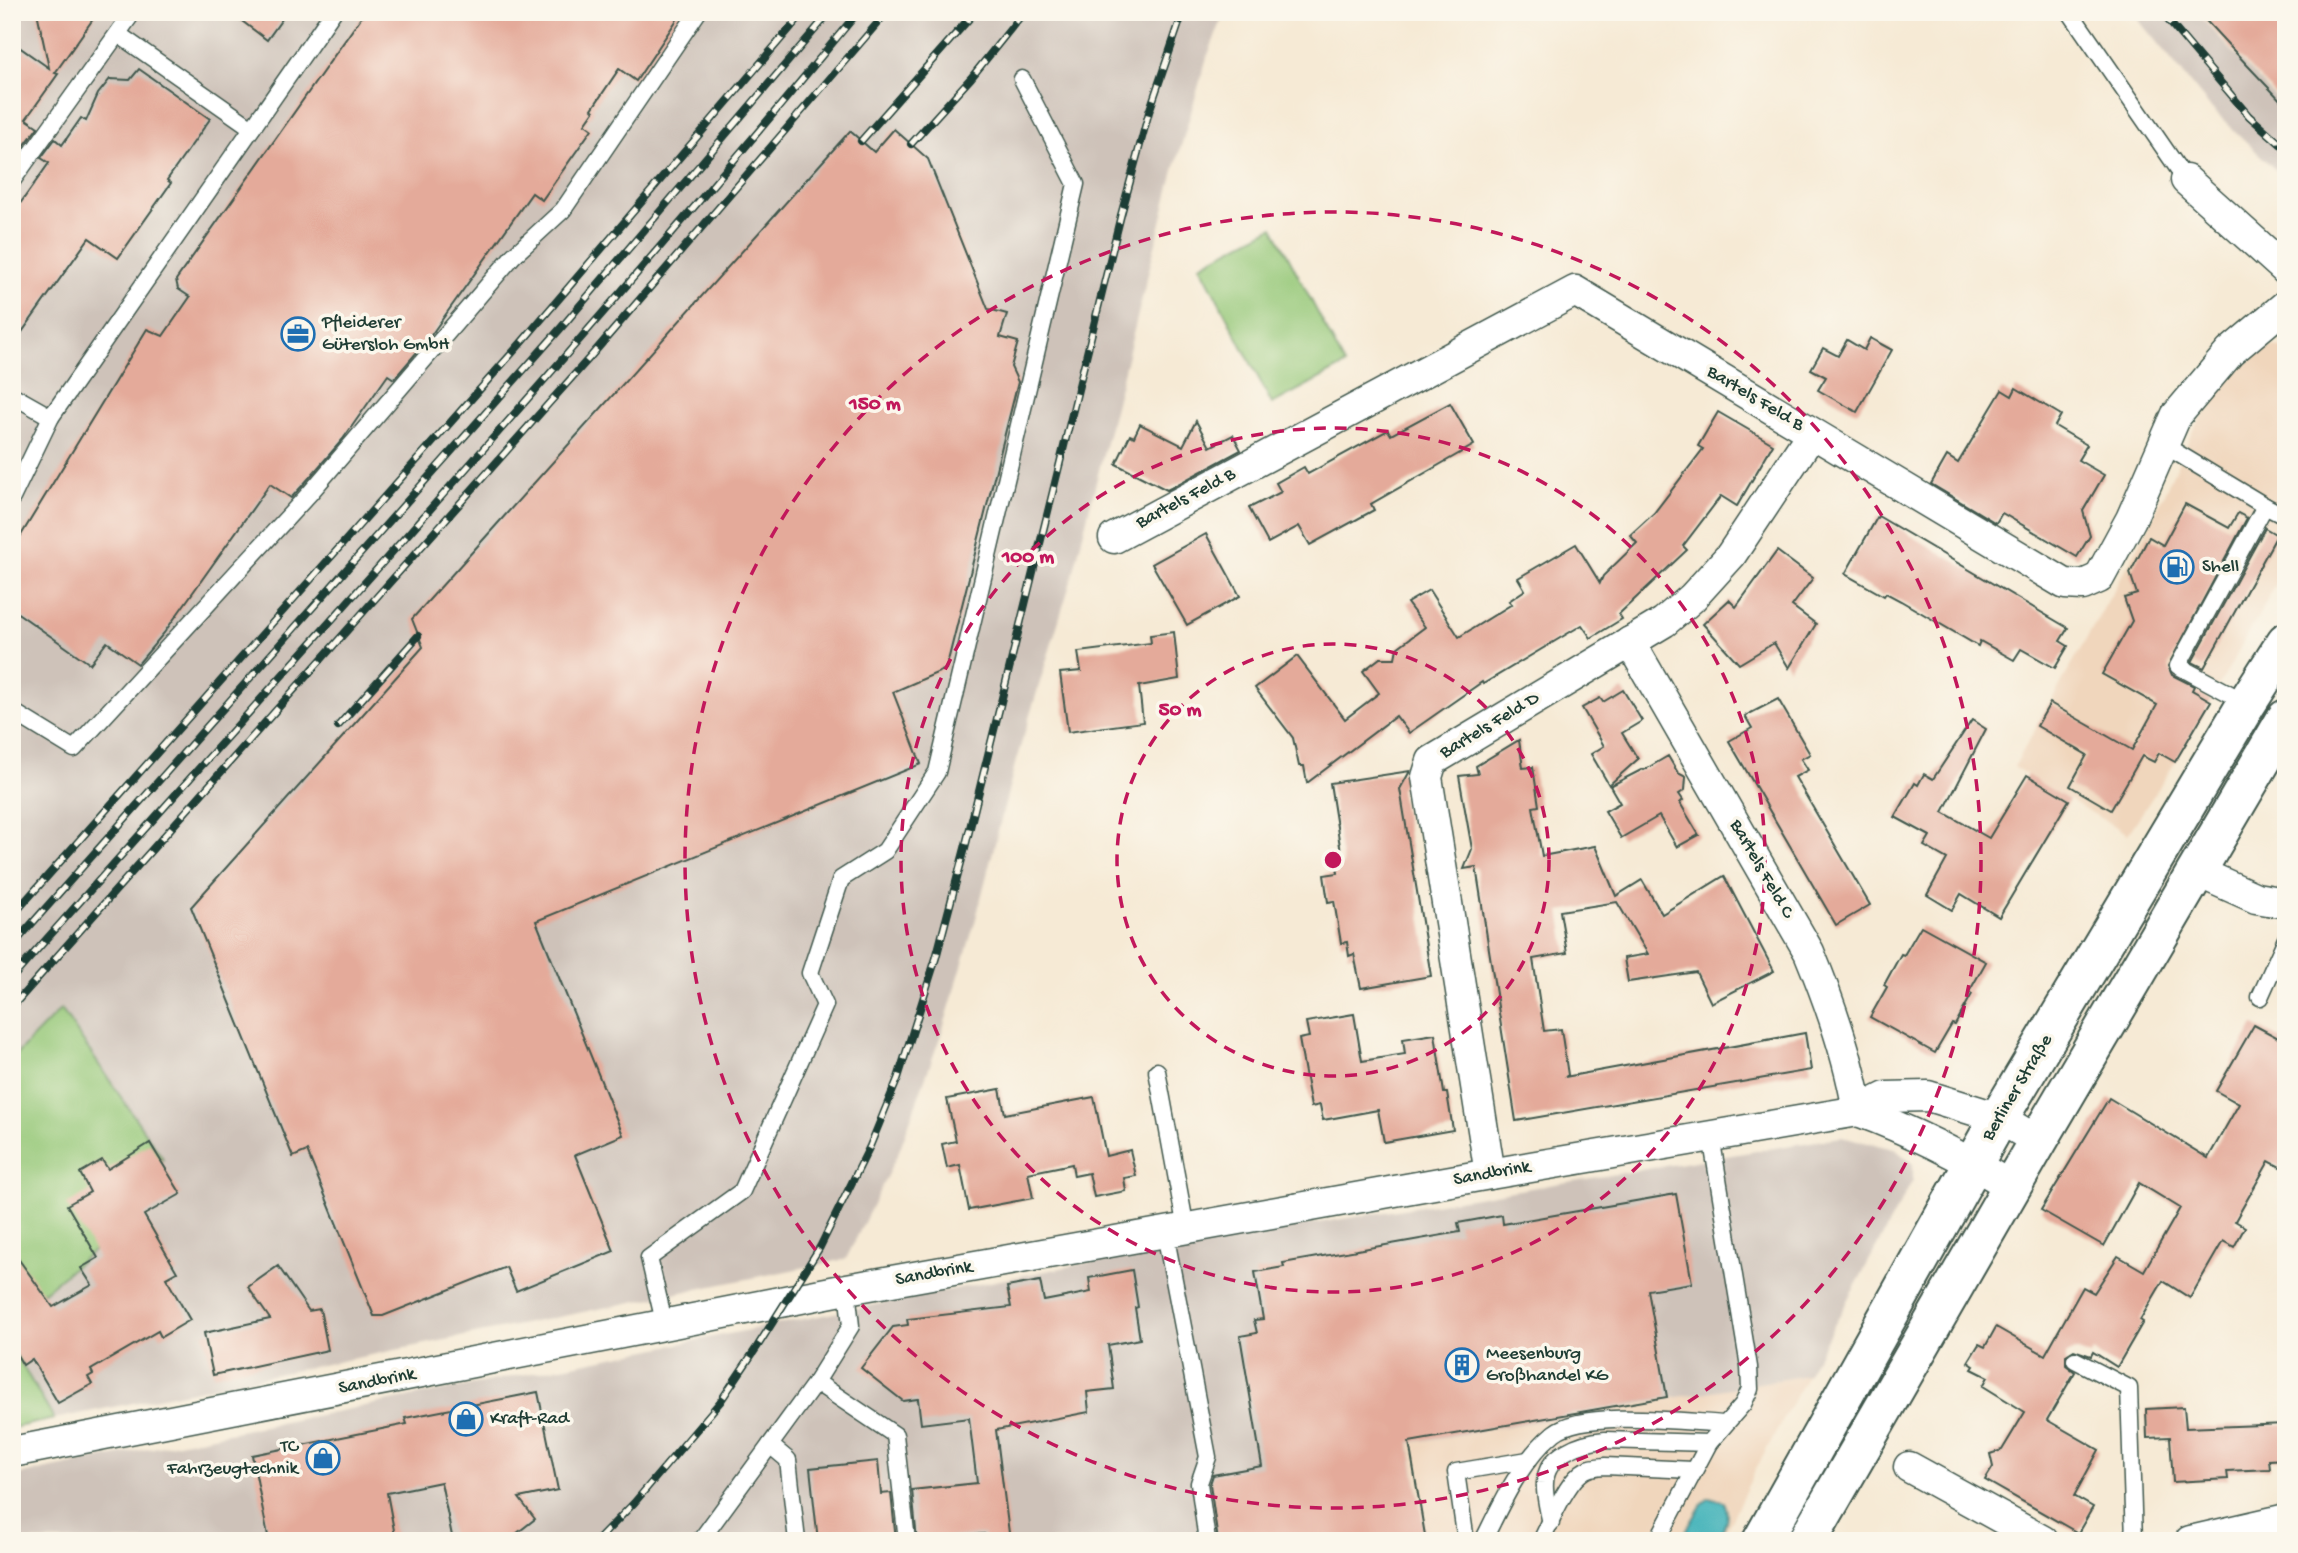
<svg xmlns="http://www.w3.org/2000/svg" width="2298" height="1553" font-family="'Gochi Hand',sans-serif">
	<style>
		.built { fill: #f0d6bc }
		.industrial { fill: #cec2b9 }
		.green { fill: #94c777; stroke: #5a8256; stroke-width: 2 }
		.water { fill: #42b2b9; stroke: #307876; stroke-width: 2 }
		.building { fill: #e4aa9a }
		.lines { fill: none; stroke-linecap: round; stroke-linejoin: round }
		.service-casing { stroke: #3f574c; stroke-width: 19 }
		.minor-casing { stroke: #3f574c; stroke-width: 33 }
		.primary-casing { stroke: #3f574c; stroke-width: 42 }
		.service { stroke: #fff; stroke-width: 16 }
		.minor { stroke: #fff; stroke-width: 30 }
		.primary { stroke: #fff; stroke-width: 38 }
		.rail-casing { stroke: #1f3d34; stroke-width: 8 }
		.rail { stroke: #fbf7ec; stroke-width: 5; stroke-dasharray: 16; stroke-linecap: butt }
		.ring { fill: none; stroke: #c2185b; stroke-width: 3.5; stroke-dasharray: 12 9 }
		.labels { text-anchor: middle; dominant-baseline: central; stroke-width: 7; stroke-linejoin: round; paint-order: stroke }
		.poi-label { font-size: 19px; fill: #1f3d34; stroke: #fbf7ec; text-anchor: start }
		.street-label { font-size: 19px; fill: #1f3d34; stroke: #fbf7ec }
		.centre { fill: #c2185b; stroke: #fbf7ec; stroke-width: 3.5 }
		.ring-label { font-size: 21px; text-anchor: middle; font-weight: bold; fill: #c2185b; stroke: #fbf7ec; stroke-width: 7; stroke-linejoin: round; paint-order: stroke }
	</style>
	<rect width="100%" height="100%" fill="#fbf7ec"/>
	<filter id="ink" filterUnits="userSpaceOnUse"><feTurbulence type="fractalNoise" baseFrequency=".0143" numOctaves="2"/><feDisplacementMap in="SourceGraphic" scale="14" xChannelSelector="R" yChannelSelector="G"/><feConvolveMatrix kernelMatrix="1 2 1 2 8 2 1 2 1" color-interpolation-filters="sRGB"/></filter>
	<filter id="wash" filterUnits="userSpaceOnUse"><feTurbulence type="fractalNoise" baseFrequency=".00686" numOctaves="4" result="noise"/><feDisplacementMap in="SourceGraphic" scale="28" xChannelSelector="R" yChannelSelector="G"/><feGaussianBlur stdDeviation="1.57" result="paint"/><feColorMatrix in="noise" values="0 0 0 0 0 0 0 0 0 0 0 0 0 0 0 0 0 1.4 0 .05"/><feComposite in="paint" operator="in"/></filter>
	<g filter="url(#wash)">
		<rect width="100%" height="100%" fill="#f6ead5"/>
		<g class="built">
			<polygon points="2273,347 2281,348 2286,352 2286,567 2175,763 2128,834 2014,767 2146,533 2194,428 2231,375 2265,349"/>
			<polygon points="1807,1375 1755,1471 1721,1541 1426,1541 1409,1443"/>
		</g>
		<g class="industrial">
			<polygon points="12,12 1225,12 1207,57 1173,174 1073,574 1015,764 975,922 943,1029 899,1151 846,1259 54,1419 12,1348 12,1318 61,1009 12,1059"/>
			<polygon points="2132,12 2196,12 2286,109 2286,180 2210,107"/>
			<polygon points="1841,1137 1895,1149 1913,1164 1913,1180 1807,1375 1410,1443 1426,1541 12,1541 12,1476 1142,1252"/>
		</g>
		<g class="green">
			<polygon points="1273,227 1345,365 1272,404 1200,265"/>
			<polygon points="61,1009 163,1159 87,1207 105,1241 12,1318 12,1059"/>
			<polygon points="12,1348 54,1419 12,1428"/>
		</g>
		<path class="water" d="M1709 1498 1724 1502C1731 1516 1724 1527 1718 1541H1680L1702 1504Z"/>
		<g id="blocks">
			<g class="building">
				<polygon points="37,12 98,12 55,73 58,74 26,119 38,127 24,146 12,139 12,42 49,68"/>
				<polygon points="230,12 287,12 267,40"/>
				<polygon points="365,12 682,12 636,81 619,69 592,109 594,111 585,124 592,129 542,200 532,193 429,338 394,379 388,375 343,439 302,486 291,498 270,484 164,633 138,664 107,642 90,664 12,609 12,550 147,329 163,336 190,297 178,289 176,280"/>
				<polygon points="2198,12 2286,12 2286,106 2248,66"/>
				<polygon points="139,69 210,119 167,180 171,183 118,258 89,238 12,346 12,215 49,163 41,158 55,139 62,145 81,118 86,121 98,94 110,79 130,80"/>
				<polygon points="894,129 928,159 988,309 1007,314 1000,337 1018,342 1011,367 1018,382 946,669 893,692 921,764 536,921 623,1135 575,1155 614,1251 516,1291 506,1267 383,1316 374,1316 307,1151 293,1157 191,907 423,647 412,619 850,131 874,152"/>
				<polygon points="1870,338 1892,350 1857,412 1818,390 1826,377 1811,369 1823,348 1838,356 1847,340 1864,350"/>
				<polygon points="2016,388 2061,415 2055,426 2087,445 2078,460 2104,475 2083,511 2090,536 2077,557 2002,513 1996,523 1931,484 1947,456 1958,463 2002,390 2012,396"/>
				<polygon points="1450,403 1474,445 1371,504 1374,510 1310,545 1299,526 1268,543 1249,508 1281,492 1276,483 1304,467 1308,474 1388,430 1391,435"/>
				<polygon points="1718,412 1773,444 1737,506 1721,496 1683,546 1687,550 1619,614 1622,619 1591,638 1582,625 1483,684 1482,682 1409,733 1396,716 1307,783 1304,766 1299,766 1293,738 1255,688 1297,656 1345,719 1379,693 1363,671 1380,658 1395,658 1397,648 1425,627 1407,603 1429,590 1459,637 1512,604 1509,601 1525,590 1518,578 1576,544 1600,583 1603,576 1637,543 1630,535 1654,513 1703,449 1698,446"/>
				<polygon points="1196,421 1210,447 1233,435 1241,450 1167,490 1116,464 1130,435 1134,437 1140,424 1183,446"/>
				<polygon points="2185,504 2229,528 2238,513 2247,518 2168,666 2172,675 2194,686 2192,690 2211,701 2175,762 2159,753 2154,762 2142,756 2111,810 2070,786 2087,755 2037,726 2050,703 2132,750 2157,705 2102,674 2132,621 2124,598 2137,594 2130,573 2149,537 2163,545"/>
				<polygon points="1878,516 2068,628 2060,641 2068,646 2055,668 2021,649 2014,660 1980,641 1978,646 1901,601 1886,593 1884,596 1845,574"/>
				<polygon points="2265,528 2277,535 2204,668 2192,662"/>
				<polygon points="1206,534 1240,596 1187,625 1152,564"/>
				<polygon points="1777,551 1813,578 1792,606 1816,624 1789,668 1774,643 1739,664 1703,624 1729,600 1736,607"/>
				<polygon points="1174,632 1179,679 1139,686 1143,722 1068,732 1060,673 1081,671 1078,652 1151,643 1150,635"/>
				<polygon points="1623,690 1642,721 1622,733 1638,759 1609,785 1591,754 1604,746 1582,708 1600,698 1603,702"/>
				<polygon points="1778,699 1810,754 1801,759 1808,770 1795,777 1870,905 1836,925 1729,741 1752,728 1745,716"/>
				<polygon points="1972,720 1986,729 1943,812 1989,838 2027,775 2069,800 1999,917 1961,894 1952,910 1927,895 1947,859 1924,846 1930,836 1895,817 1915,783 1918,785 1924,774 1933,779"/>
				<polygon points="1519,740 1523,768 1533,767 1539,806 1533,807 1542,856 1595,846 1616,896 1642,880 1662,914 1724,876 1774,971 1711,1003 1696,972 1628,982 1624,958 1648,954 1617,902 1560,911 1567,953 1533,959 1544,1031 1561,1029 1568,1075 1565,1077 1805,1033 1811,1070 1516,1121 1476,867 1464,869 1472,849 1459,776 1478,774 1476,766"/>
				<polygon points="1668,756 1678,773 1686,777 1685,790 1679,794 1683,800 1680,803 1699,835 1677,847 1659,816 1621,838 1605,811 1620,803 1610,786 1643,769 1644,770"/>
				<polygon points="1410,771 1400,789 1431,976 1361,988 1354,954 1349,956 1347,942 1341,943 1334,901 1328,902 1324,875 1338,873 1337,866 1343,865 1330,783"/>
				<polygon points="1921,926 1986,962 1969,992 1972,994 1955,1025 1952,1024 1935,1053 1870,1017 1887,987 1884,985 1901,954 1904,955"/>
				<polygon points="1354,1014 1362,1061 1405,1054 1403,1039 1435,1034 1444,1093 1447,1093 1453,1130 1384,1142 1378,1110 1323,1120 1320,1105 1311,1107 1299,1039 1309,1037 1306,1022"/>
				<polygon points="2254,1025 2286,1042 2286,1170 2269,1161 2235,1221 2245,1227 2234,1247 2223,1241 2190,1298 2163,1281 2140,1320 2143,1322 2117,1367 2093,1352 2091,1356 2074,1350 2066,1355 2066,1365 2075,1372 2047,1420 2099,1450 2074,1496 2093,1507 2078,1533 1985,1480 1993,1467 1990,1454 2002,1450 2025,1412 1983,1386 1988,1377 1972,1369 1974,1366 1968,1362 1979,1344 1985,1347 1996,1327 2045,1355 2083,1287 2094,1293 2118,1256 2144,1271 2180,1208 2139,1183 2104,1246 2041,1210 2109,1098 2208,1158 2239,1104 2216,1091"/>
				<polygon points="1000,1089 1005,1114 1094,1097 1106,1156 1130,1150 1136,1176 1124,1178 1126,1191 1094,1197 1089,1173 1074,1176 1072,1164 1028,1173 1033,1198 969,1210 960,1165 947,1168 942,1144 956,1141 947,1099"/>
				<polygon points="150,1143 181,1194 144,1215 177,1272 166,1278 190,1320 161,1337 158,1331 91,1370 93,1374 88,1377 92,1384 58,1403 32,1359 23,1365 12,1347 12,1250 53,1307 92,1285 81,1268 98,1258 67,1205 90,1192 80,1173 102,1160 108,1169"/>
				<polygon points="1676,1194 1692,1283 1648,1290 1667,1397 1409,1442 1426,1541 1218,1541 1210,1484 1213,1475 1262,1466 1240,1336 1257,1333 1254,1320 1263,1319 1255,1272 1284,1267 1283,1263 1460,1232 1458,1223 1502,1215 1503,1224"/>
				<polygon points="278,1266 309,1311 320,1309 328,1350 213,1375 204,1333 270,1319 248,1287"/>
				<polygon points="1132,1270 1138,1307 1135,1308 1140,1339 1108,1345 1114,1389 1087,1392 1089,1412 996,1430 1010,1541 984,1541 984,1534 917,1540 912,1490 977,1483 969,1418 921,1424 918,1399 903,1401 861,1368 893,1327 908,1325 907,1319 1011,1307 1007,1287 1040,1281 1044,1301 1091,1292 1089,1278"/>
				<polygon points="538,1392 558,1490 519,1498 535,1519 507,1541 453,1541 441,1482 387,1493 396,1541 269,1541 252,1455 407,1424 405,1418"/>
				<polygon points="2184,1407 2186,1428 2286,1424 2286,1459 2269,1460 2270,1469 2227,1471 2228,1479 2173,1482 2170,1437 2147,1438 2146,1409"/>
				<polygon points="878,1461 881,1494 891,1493 896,1541 818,1541 810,1468"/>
			</g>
		</g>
	</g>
	<g filter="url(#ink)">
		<use href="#blocks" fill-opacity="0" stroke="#3f574c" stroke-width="2"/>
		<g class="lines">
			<defs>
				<g id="service">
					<polyline points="2070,12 2186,180"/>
					<polyline points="118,34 252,128"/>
					<polyline points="12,181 133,12"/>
					<polyline points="12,395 51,417"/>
					<polyline points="2164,445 2265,506"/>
					<polyline points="12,498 51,417 333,12"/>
					<polyline points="2247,703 2178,666 2265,506 2286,517"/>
					<polyline points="12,711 74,749 310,493 513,256 563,210 698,12"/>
					<polyline points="2260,997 2286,939"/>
					<polyline points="1157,1071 1186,1229"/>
					<polyline points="1165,1233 1208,1457 1199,1483 1207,1541"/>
					<polyline points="665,1326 649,1258 742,1191 825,1005 810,973 841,879 885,851 937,772 1076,184 1022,79"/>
					<polyline points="2075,1360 2129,1388 2134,1541"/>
					<polyline points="816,1382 895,1435 907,1541"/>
					<polyline points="770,1445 788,1460 797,1541"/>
					<path d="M1551 1523C1548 1510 1544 1495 1545 1483 1546 1454 1581 1442 1605 1440L1709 1443"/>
					<polyline points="700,1541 816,1382 851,1326 847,1289"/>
					<polyline points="1466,1541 1456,1472 1528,1460"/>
					<path d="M1483 1541C1502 1503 1520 1461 1554 1433 1584 1409 1686 1422 1725 1424"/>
					<path d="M1541 1541C1550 1523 1565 1486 1580 1474 1587 1467 1596 1467 1605 1466L1693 1470"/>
					<polyline points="1657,1541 1709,1443 1743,1404 1750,1389 1749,1367 1711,1136"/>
				</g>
				<g id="minor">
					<polyline points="2186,180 2286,270"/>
					<polyline points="1114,538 1575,291 2065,584 2083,585 2099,578 2131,519 2176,416 2230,352 2286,305"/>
					<path d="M1630 642 1809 952C1830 1003 1849 1056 1858 1111"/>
					<polyline points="2198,872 2256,898 2286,903"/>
					<path d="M1858 1111C1912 1131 1963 1157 2012 1187"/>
					<polyline points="1490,1174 1427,777 1432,761 1664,622 1692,598 1731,555 1812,433"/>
					<polyline points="12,1452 847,1289 1490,1174 1858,1111 1886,1097 1928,1096 1999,1118 2038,1141"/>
					<polyline points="1909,1467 2043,1541"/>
					<polyline points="2190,1541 2286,1519"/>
				</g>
				<g id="primary">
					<polyline points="1762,1541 1999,1118 2247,703 2286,642"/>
					<polyline points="1807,1541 2038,1141 2286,719"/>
				</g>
			</defs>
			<use href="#service" class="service-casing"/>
			<use href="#minor" class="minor-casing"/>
			<use href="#primary" class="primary-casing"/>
			<use href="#service" class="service"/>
			<use href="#minor" class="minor"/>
			<use href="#primary" class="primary"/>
			<defs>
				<g id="rail">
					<polyline points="2161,12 2249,116 2286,149"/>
					<polyline points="861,141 975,12"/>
					<polyline points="911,144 971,78 1024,12"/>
					<polyline points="338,726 418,636"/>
					<polyline points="12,916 521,343 804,12"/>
					<polyline points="12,946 560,329 830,12"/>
					<path d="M12 978C296 658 586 342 858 12"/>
					<polyline points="12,1007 591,356 887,12"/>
					<polyline points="597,1541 634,1503 720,1402 757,1347 820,1247 870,1146 898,1078 936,958 965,848 1121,215 1149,112 1183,12"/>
				</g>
			</defs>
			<use href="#rail" class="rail-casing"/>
			<use href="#rail" class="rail"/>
		</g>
	</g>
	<g class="ring">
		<circle cx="1333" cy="860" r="216"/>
		<circle cx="1333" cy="860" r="432"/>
		<circle cx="1333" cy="860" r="648"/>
	</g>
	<defs>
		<symbol id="office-ring" viewBox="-11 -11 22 22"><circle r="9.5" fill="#fbf7ec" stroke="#1f6fb2" stroke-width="1.5"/><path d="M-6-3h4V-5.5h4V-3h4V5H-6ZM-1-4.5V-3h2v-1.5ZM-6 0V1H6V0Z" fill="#1f6fb2"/></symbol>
		<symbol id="fuel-ring" viewBox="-11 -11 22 22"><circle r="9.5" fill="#fbf7ec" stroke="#1f6fb2" stroke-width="1.5"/><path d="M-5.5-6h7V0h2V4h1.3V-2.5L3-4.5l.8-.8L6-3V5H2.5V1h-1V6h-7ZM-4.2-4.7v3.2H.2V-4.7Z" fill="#1f6fb2"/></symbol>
		<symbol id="building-ring" viewBox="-11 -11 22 22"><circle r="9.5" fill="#fbf7ec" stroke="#1f6fb2" stroke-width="1.5"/><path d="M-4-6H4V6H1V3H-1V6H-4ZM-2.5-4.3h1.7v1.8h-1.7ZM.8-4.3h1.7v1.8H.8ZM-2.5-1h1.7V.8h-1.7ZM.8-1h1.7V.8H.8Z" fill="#1f6fb2"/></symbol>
		<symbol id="shop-ring" viewBox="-11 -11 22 22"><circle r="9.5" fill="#fbf7ec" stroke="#1f6fb2" stroke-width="1.5"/><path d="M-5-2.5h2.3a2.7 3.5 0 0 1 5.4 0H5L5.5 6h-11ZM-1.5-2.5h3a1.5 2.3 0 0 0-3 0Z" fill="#1f6fb2"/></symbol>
	</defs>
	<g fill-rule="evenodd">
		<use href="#office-ring" x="279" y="315" width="38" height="38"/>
		<use href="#fuel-ring" x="2158" y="548" width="38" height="38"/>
		<use href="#building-ring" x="1443" y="1346" width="38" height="38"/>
		<use href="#shop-ring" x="447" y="1400" width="38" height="38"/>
		<use href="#shop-ring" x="304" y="1439" width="38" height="38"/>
	</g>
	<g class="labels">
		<g class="poi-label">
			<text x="322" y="323">Pfleiderer<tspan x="322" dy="22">Gütersloh GmbH</tspan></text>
			<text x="2202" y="567">Shell</text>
			<text x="1486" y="1354">Meesenburg<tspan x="1486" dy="22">Großhandel KG</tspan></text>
			<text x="490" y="1419">Kraft-Rad</text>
			<text x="298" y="1447" text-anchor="end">TC<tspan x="298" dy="22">Fahrzeugtechnik</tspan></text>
		</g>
		<g class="street-label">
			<text transform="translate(1755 399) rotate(31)">Bartels Feld B</text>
			<text transform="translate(1186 499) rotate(-28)">Bartels Feld B</text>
			<text transform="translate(1490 726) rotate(-31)">Bartels Feld D</text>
			<text transform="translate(1761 869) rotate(60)">Bartels Feld C</text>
			<text transform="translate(2018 1088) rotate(-59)">Berliner Straße</text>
			<text transform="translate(1492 1174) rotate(-10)">Sandbrink</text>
			<text transform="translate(934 1274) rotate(-10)">Sandbrink</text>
			<text transform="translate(377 1382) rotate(-11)">Sandbrink</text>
		</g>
	</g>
	<circle cx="1333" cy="860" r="10" class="centre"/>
	<g class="ring-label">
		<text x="875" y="409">150 m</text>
		<text x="1028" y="562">100 m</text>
		<text x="1180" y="715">50 m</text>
	</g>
	<rect width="2298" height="1553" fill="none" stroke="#fbf7ec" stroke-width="42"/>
</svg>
